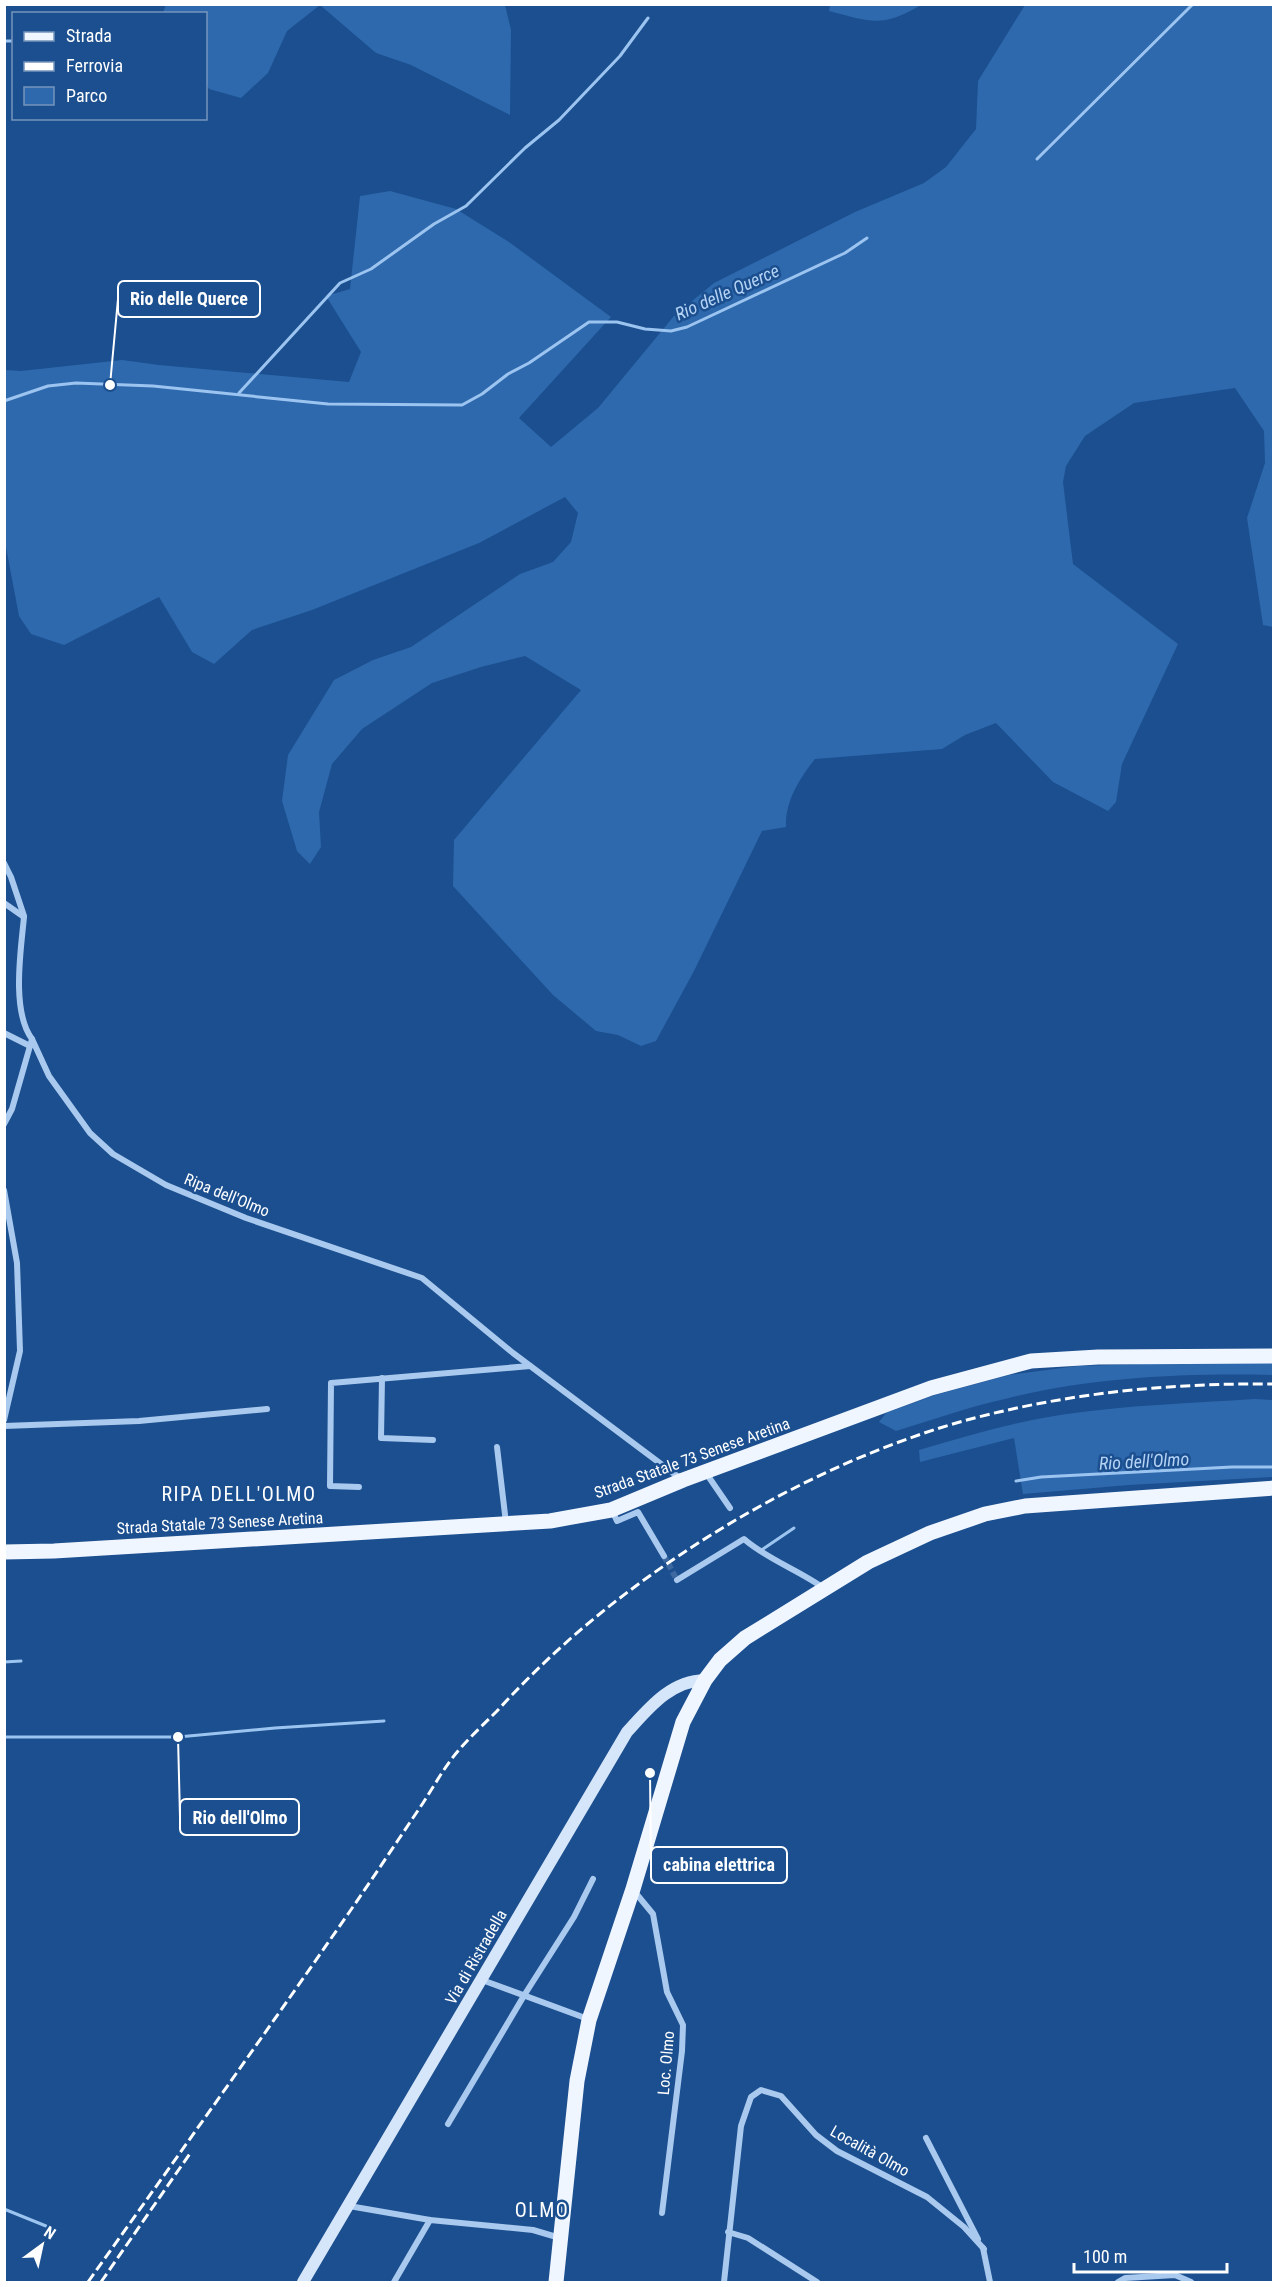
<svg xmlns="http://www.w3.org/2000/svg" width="1278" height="2287" font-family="'Roboto Condensed',sans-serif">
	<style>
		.green { fill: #2e69ad }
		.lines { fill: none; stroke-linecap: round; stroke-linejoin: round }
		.stream { stroke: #9cc4f0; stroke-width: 3 }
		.street-tunnel { stroke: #3d69a0; stroke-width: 6; stroke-dasharray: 6 3; stroke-linecap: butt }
		.street { stroke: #a9c9ee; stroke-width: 6 }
		.secondary { stroke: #d6e6fa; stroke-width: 12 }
		.primary { stroke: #f0f6ff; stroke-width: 15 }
		.rail { stroke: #fff; stroke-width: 3; stroke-dasharray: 10 4.5; stroke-linecap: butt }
		.labels { text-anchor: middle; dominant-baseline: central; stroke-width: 5; stroke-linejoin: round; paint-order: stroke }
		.street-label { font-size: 16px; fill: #fff; stroke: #1b4f8f }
		.water-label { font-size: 18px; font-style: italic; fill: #b5d3f5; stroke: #1b4f8f }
		.quarter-label { font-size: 20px; letter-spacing: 1.5px; fill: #fff; stroke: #1b4f8f }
		.leader { fill: none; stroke: #fff; stroke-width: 2 }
		.callout-dot { fill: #fff; stroke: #1b4f8f; stroke-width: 2 }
		.callout { fill: #1b4f8f; stroke: #fff; stroke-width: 2 }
		.callout-label { font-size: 18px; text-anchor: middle; font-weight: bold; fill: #fff }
	</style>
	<rect width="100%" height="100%" fill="#1b4f8f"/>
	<g class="green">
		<polygon points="166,4 505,5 511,30 510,115 411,65 376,53 320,5 287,31 268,73 241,98 209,89 206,83 206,14 163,13"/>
		<path d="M830 5V4L921 5C882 28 871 22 829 11Z"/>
		<path d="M1025 5H1273V627L1263 625 1247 518 1265 463 1264 431 1235 388 1134 403 1085 436 1066 466 1063 482 1073 564 1178 644 1122 764 1116 802 1108 811 1053 782 996 723 965 735 942 749 815 759C800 778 785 801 786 827L762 831 694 971 656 1041 641 1046 618 1035 596 1031 553 995 453 886 454 840 581 690 525 656 481 667 432 683 362 729 332 764 319 812 321 847 310 864 297 851 282 801 288 755 334 680 373 660 411 647 520 574 553 562 571 542 578 513 565 497 479 543 312 610 252 630 214 664 192 652 159 597 64 645 31 634 19 616 5 542V370L21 371 122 360 159 365 349 382 361 352 326 296 350 289 360 196 390 191 456 209 509 242 611 317 519 418 551 447 598 408 674 316 714 283 855 212 924 183 946 167 976 129 978 81Z"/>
		<path d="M1219 1362H1273V1375C1184 1373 1092 1377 1005 1399 968 1407 932 1420 896 1431L879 1422 886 1413 935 1395 1009 1375 1078 1366Z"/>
		<path d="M1255 1399 1273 1400V1477L1129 1485 1023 1494 1014 1438 920 1462 919 1450C968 1436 1016 1421 1067 1414 1129 1405 1193 1403 1255 1399Z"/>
	</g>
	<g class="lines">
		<g class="stream">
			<polyline points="4,41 14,41"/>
			<polyline points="1037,159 1193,4"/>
			<polyline points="239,393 340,283 371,269 434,224 466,206 525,148 559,120 620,56 648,18"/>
			<polyline points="4,401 48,386 76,383 153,386 328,404 462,405 482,394 508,374 529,363 589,322 617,322 645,329 671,331 687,327 845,253 867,238"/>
			<polyline points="1016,1481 1041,1477 1232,1467 1274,1467"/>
			<polyline points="763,1549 794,1528"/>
			<polyline points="4,1662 21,1661"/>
			<polyline points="4,1737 178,1737 275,1728 384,1721"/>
			<polyline points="4,2209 46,2226"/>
		</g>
		<polyline class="street-tunnel" points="664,1556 677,1580"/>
		<g class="street">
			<polyline points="4,863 11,877 24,916"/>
			<path d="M4 903 24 917C21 949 11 1011 32 1039"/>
			<polyline points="4,1033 30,1046"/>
			<polyline points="4,1124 12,1109 32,1039 49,1076 90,1133 113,1154 166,1185 246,1218 422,1278 513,1353 681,1479"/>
			<polyline points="4,1190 17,1263 20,1351 4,1420"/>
			<polyline points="382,1378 381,1438 433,1440"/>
			<polyline points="4,1426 139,1421 267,1409"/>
			<polyline points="497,1447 506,1523"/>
			<polyline points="706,1473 730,1508"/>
			<polyline points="359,1487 330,1486 331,1383 530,1366"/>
			<polyline points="612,1510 617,1521 638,1512 664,1556"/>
			<path d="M677 1580 744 1539C768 1560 799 1570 825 1589"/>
			<polyline points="634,1891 653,1914 667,1992 683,2025 682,2051 662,2213"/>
			<polyline points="482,1980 588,2019"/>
			<polyline points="448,2124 525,1994 574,1917 593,1879"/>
			<polyline points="926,2138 978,2239"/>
			<polyline points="349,2206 430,2220 533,2230 560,2238"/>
			<polyline points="728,2232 748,2238 817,2282"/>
			<polyline points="983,2248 990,2282"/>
			<polyline points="394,2282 430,2220"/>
			<polyline points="724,2282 741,2126 751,2097 761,2090 781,2096 816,2135 837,2151 927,2197 964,2227 984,2249"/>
			<polyline points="1118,2282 1125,2278 1175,2275 1191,2282"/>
		</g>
		<path class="secondary" d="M303 2282 627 1732C649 1708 670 1681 705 1680"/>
		<g class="primary">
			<polyline points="4,1552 54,1551 550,1521 611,1510 683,1480 931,1388 1031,1361 1098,1357 1274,1356"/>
			<polyline points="556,2282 577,2081 589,2020 633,1889 683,1722 705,1680 720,1660 745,1638 868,1562 930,1533 985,1514 1025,1506 1274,1488"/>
		</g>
		<g class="rail">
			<path d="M88 2282C175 2160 262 2038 348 1914 373 1878 398 1840 423 1803 434 1786 445 1766 458 1751 470 1737 484 1724 497 1711 520 1686 544 1662 570 1639 686 1537 848 1446 999 1412 1089 1391 1181 1383 1274 1384"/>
			<polyline points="101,2282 191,2152"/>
		</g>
	</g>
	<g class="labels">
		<g class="street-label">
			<text transform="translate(227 1195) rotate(22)">Ripa dell'Olmo</text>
			<text transform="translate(692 1458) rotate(-20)">Strada Statale 73 Senese Aretina</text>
			<text transform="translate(220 1523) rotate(-3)">Strada Statale 73 Senese Aretina</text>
			<text transform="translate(476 1957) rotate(-60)">Via di Ristradella</text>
			<text transform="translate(666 2063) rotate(-85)">Loc. Olmo</text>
			<text transform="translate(870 2151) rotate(29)">Località Olmo</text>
		</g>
		<g class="water-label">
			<text transform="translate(727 292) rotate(-24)">Rio delle Querce</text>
			<text transform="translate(1144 1461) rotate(-3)">Rio dell'Olmo</text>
		</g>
		<g class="quarter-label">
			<text x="239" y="1494">RIPA DELL'OLMO</text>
			<text x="542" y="2210">OLMO</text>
		</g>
	</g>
	<path class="leader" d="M110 385L118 299M178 1737L180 1817M650 1773L651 1865"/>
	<g class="callout-dot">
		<circle cx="110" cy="385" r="6"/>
		<circle cx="178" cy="1737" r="6"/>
		<circle cx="650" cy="1773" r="6"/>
	</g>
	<g class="callout">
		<rect x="118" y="281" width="142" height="36" rx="6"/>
		<rect x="180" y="1799" width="119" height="36" rx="6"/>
		<rect x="651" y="1847" width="136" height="36" rx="6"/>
	</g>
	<g class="callout-label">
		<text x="189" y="305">Rio delle Querce</text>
		<text x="240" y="1824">Rio dell'Olmo</text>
		<text x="719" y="1871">cabina elettrica</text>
	</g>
	<rect width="1278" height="2287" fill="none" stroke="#ffffff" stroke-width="12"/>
	<rect x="12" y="12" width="195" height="108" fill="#1b4f8f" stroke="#7695bc" stroke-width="1.5"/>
	<rect x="24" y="32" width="30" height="9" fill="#f0f6ff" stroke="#7695bc" stroke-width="1.5"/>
	<text x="66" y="42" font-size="18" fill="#ffffff">Strada</text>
	<rect x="24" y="62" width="30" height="9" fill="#ffffff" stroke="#7695bc" stroke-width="1.5"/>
	<text x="66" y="72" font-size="18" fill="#ffffff">Ferrovia</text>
	<rect x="24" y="87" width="30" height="18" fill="#2e69ad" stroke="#7695bc" stroke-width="1.5"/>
	<text x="66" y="102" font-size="18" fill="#ffffff">Parco</text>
	<g transform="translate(42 2245) rotate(33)" stroke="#1b4f8f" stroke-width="4.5" paint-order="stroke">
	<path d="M0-4.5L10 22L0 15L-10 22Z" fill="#ffffff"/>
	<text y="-9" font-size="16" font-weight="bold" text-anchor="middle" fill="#ffffff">N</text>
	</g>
	<path d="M1074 2263v9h153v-9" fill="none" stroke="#ffffff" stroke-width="3"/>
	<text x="1083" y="2263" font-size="18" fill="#ffffff" stroke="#1b4f8f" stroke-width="4.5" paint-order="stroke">100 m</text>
</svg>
